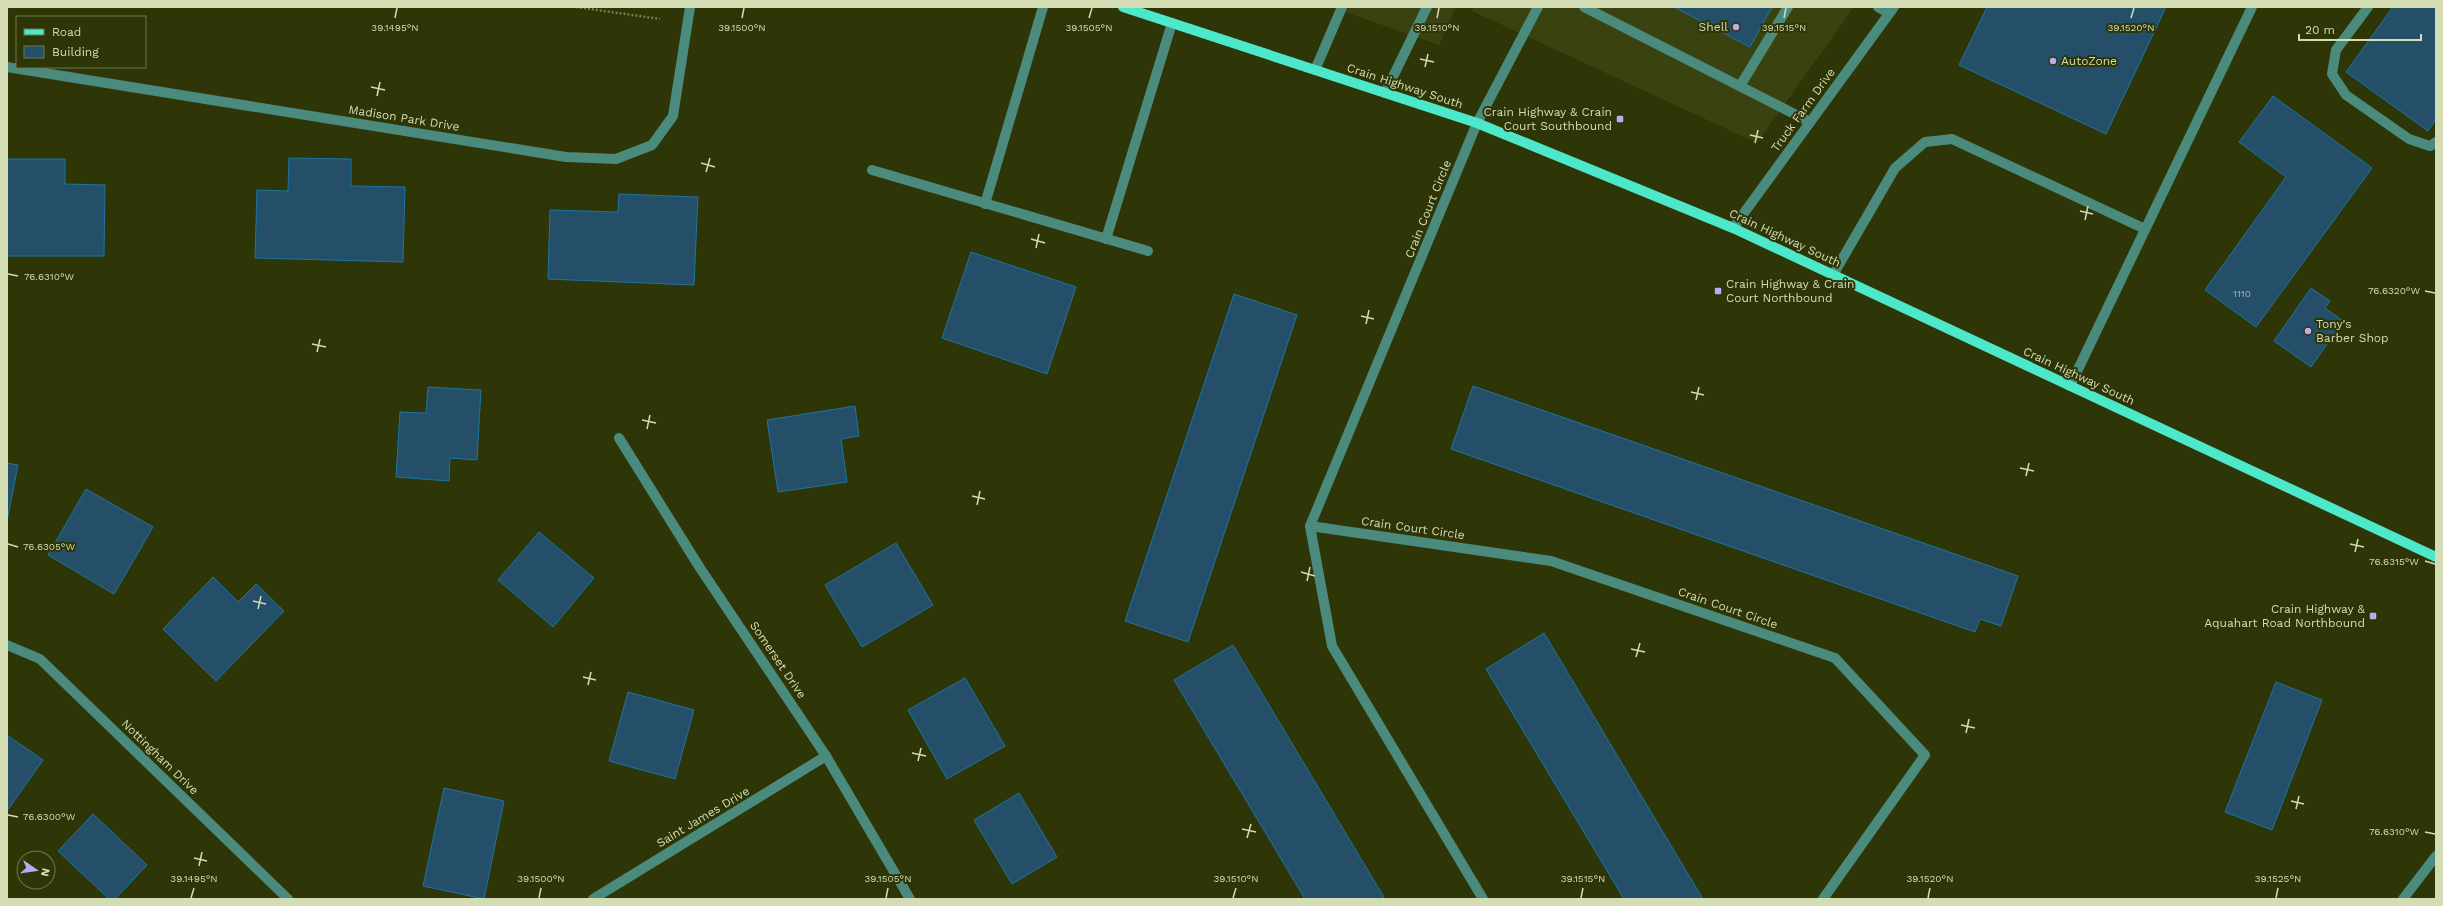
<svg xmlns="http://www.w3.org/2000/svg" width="2443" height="906" font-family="'Work Sans',sans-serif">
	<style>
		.built { fill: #3a4210 }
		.building { fill: #254f69; stroke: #1b75a4 }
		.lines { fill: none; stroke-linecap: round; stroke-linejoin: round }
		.path { stroke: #747c50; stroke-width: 2.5; stroke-dasharray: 2 2; stroke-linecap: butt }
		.minor { stroke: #4a8b7d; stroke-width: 10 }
		.major { stroke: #4de7c9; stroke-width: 10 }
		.ticks { fill: none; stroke: #d4dcb4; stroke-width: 1.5 }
		.poi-dot { fill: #bfa9f4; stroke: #2e3507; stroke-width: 1.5 }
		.labels { text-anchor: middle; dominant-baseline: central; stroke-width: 4; stroke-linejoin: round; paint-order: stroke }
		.number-label { font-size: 10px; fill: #a8b9a1 }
		.poi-label { font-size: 12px; fill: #d4dcb4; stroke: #2e3507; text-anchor: end }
		.street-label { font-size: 12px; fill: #d4dcb4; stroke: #2e3507 }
		.ticks-label { font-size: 10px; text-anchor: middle; fill: #d4dcb4; stroke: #2e3507; stroke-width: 4; stroke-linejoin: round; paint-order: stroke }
	</style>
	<rect width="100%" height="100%" fill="#2e3507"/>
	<g class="built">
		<polygon points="1331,7 1456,7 1439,45"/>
		<polygon points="1474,7 1854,7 1757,143 1472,11"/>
	</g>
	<g class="building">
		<polygon points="1674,7 1772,7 1750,47"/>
		<polygon points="1987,7 2166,7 2106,134 1959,65"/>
		<polygon points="2393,7 2436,7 2436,119 2428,131 2346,72"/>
		<polygon points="2273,96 2372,168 2256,327 2205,290 2286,177 2239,142"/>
		<polygon points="289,158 351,159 351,186 405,187 403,262 255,258 257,190 288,191"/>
		<polygon points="7,159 65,159 65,184 105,185 104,256 7,256"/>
		<polygon points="619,194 698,197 694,285 548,279 550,210 618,212"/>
		<polygon points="971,252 1076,287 1047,374 942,338"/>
		<polygon points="2311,288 2330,301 2325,308 2343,321 2311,367 2274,341"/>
		<polygon points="1234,294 1297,315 1188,642 1125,621"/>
		<polygon points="1473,386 2018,576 2001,626 1980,619 1975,632 1451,449"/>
		<polygon points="428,387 481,390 477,460 450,458 449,481 396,477 400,412 426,413"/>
		<polygon points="855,406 859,436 841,439 847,482 778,492 767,420"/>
		<polygon points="7,463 18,465 7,521"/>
		<polygon points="86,489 153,527 114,594 48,555"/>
		<polygon points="539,532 594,578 553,627 498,580"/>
		<polygon points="896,543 933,605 862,647 825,585"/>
		<polygon points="213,577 238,602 256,584 284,611 216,681 163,629"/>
		<polygon points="1544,633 1703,899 1624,899 1486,669"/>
		<polygon points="1233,645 1385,899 1305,899 1174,680"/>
		<polygon points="965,678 1005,746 947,779 908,710"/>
		<polygon points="2276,682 2322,700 2272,830 2225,812"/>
		<polygon points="628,692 694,710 675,779 609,761"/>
		<polygon points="7,735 43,760 7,811"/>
		<polygon points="444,788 504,801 484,899 423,886"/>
		<polygon points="1019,793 1057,857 1012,884 974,820"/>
		<polygon points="93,814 147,865 115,899 109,899 58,851"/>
	</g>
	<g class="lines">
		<polyline class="path" points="576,7 660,19"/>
		<g class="minor">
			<polyline points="1584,7 1810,122"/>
			<polyline points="1878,7 1889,13"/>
			<polyline points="2368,7 2336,50 2332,74 2346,95 2409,139 2430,146 2436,142"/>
			<polyline points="7,67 566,157 616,159 652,145 673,116 690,7"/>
			<polyline points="1315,70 1342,7"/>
			<polyline points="1740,86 1788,7"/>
			<polyline points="1385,93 1427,7"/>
			<polyline points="872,170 1148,251"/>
			<polyline points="985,204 1043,7"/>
			<polyline points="1733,228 1894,7"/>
			<polyline points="1106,239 1172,23"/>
			<polyline points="1833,275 1895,168 1925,142 1952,139 2145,229"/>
			<polyline points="2070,386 2252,7"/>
			<polyline points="619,438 700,568 826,756 910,899"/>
			<polyline points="1310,526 1477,123 1538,7"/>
			<polyline points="7,645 40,659 288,899"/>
			<polyline points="593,899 826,756"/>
			<polyline points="1483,899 1332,646 1310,526 1551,561 1835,658 1925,755 1823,899"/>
			<polyline points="2403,899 2436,856"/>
		</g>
		<polyline class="major" points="1123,7 1477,123 1733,228 2436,557"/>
	</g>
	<path class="ticks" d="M395 18 397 8M742 18 744 8M1089 18 1092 8M1437 18 1439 8M1784 18 1786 8M2131 18 2134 8M1420 59 1434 62M1425 67 1428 54M371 87 385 90M377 96 380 82M1750 135 1763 138M1755 143 1758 130M701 163 715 167M706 172 710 158M2080 211 2093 214M2085 220 2088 206M1031 239 1045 243M1036 248 1039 234M8 274 18 276M2425 291 2435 293M1361 316 1374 319M1366 324 1369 310M312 344 326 347M317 352 320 339M1691 392 1704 395M1696 400 1699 387M642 420 656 423M647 429 650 415M2020 468 2034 471M2026 476 2029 463M972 496 985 499M977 505 980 491M8 544 18 547M2350 544 2364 547M2355 552 2358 539M2425 561 2435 564M1301 572 1315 576M1307 581 1310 567M253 601 266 604M258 609 261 596M1631 649 1645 652M1636 657 1640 643M583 677 596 680M588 685 591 672M1961 725 1975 728M1966 733 1969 719M912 753 926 756M918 761 921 748M2291 801 2304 804M2296 809 2299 796M8 815 18 817M1242 829 1256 832M2425 832 2435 834M1247 838 1251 824M194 858 207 861M199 866 202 852M191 898 194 888M539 898 541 888M886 898 888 888M1233 898 1236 888M1581 898 1583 888M1928 898 1930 888M2276 898 2278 888"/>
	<g class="poi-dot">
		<circle cx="1736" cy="27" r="4"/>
		<circle cx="2053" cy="61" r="4"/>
		<rect x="1616" y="115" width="8" height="8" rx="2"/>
		<rect x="1714" y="287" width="8" height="8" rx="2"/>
		<circle cx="2308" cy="331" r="4"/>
		<rect x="2369" y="612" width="8" height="8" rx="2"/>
	</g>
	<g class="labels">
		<g class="number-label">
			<text x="2242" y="293">1110</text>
		</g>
		<g class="poi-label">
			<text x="1728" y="27">Shell</text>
			<text x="2061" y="61" text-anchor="start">AutoZone</text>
			<text x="1612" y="112">Crain Highway &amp; Crain<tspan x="1612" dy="14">Court Southbound</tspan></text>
			<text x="1726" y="284" text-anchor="start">Crain Highway &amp; Crain<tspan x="1726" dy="14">Court Northbound</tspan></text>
			<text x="2316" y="324" text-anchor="start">Tony's<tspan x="2316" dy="14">Barber Shop</tspan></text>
			<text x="2365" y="609">Crain Highway &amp;<tspan x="2365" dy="14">Aquahart Road Northbound</tspan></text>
		</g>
		<g class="street-label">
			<text transform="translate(1405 86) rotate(18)">Crain Highway South</text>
			<text transform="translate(1803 110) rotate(-54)">Truck Farm Drive</text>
			<text transform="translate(404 118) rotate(9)">Madison Park Drive</text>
			<text transform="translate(1428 209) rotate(-68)">Crain Court Circle</text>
			<text transform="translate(1785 238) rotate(25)">Crain Highway South</text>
			<text transform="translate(2079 376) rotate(25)">Crain Highway South</text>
			<text transform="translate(1413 528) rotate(8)">Crain Court Circle</text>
			<text transform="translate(1728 608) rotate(19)">Crain Court Circle</text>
			<text transform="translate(778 660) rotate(56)">Somerset Drive</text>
			<text transform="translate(160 757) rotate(44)">Nottingham Drive</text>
			<text transform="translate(703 817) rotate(-31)">Saint James Drive</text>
		</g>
	</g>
	<g class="ticks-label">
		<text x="395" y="31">39.1495°N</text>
		<text x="742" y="31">39.1500°N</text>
		<text x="1089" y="31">39.1505°N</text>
		<text x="1437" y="31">39.1510°N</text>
		<text x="1784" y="31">39.1515°N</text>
		<text x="2131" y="31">39.1520°N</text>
		<text x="49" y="280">76.6310°W</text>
		<text x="2394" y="294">76.6320°W</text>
		<text x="49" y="550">76.6305°W</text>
		<text x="2394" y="565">76.6315°W</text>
		<text x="49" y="820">76.6300°W</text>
		<text x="2394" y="835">76.6310°W</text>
		<text x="194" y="882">39.1495°N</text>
		<text x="541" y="882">39.1500°N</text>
		<text x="888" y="882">39.1505°N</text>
		<text x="1236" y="882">39.1510°N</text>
		<text x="1583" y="882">39.1515°N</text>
		<text x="1930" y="882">39.1520°N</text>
		<text x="2278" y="882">39.1525°N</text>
	</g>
	<rect width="2443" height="906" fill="none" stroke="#d4dcb4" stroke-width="16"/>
	<rect x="16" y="16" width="130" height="52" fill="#2e3507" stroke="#70784c"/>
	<rect x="24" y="29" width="20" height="6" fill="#4de7c9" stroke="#70784c"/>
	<text x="52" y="36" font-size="12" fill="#d4dcb4">Road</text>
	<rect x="24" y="46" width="20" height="12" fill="#254f69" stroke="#70784c"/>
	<text x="52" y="56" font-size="12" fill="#d4dcb4">Building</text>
	<g transform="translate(36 870) rotate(103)"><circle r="19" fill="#2e3507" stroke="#70784c"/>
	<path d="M0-3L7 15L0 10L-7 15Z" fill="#bfa9f4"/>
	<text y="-6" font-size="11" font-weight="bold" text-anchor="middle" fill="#d4dcb4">N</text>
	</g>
	<path d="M2299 34v6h122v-6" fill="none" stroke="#d4dcb4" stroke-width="2"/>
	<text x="2305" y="34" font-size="12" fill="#d4dcb4" stroke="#2e3507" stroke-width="3" paint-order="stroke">20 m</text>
</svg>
